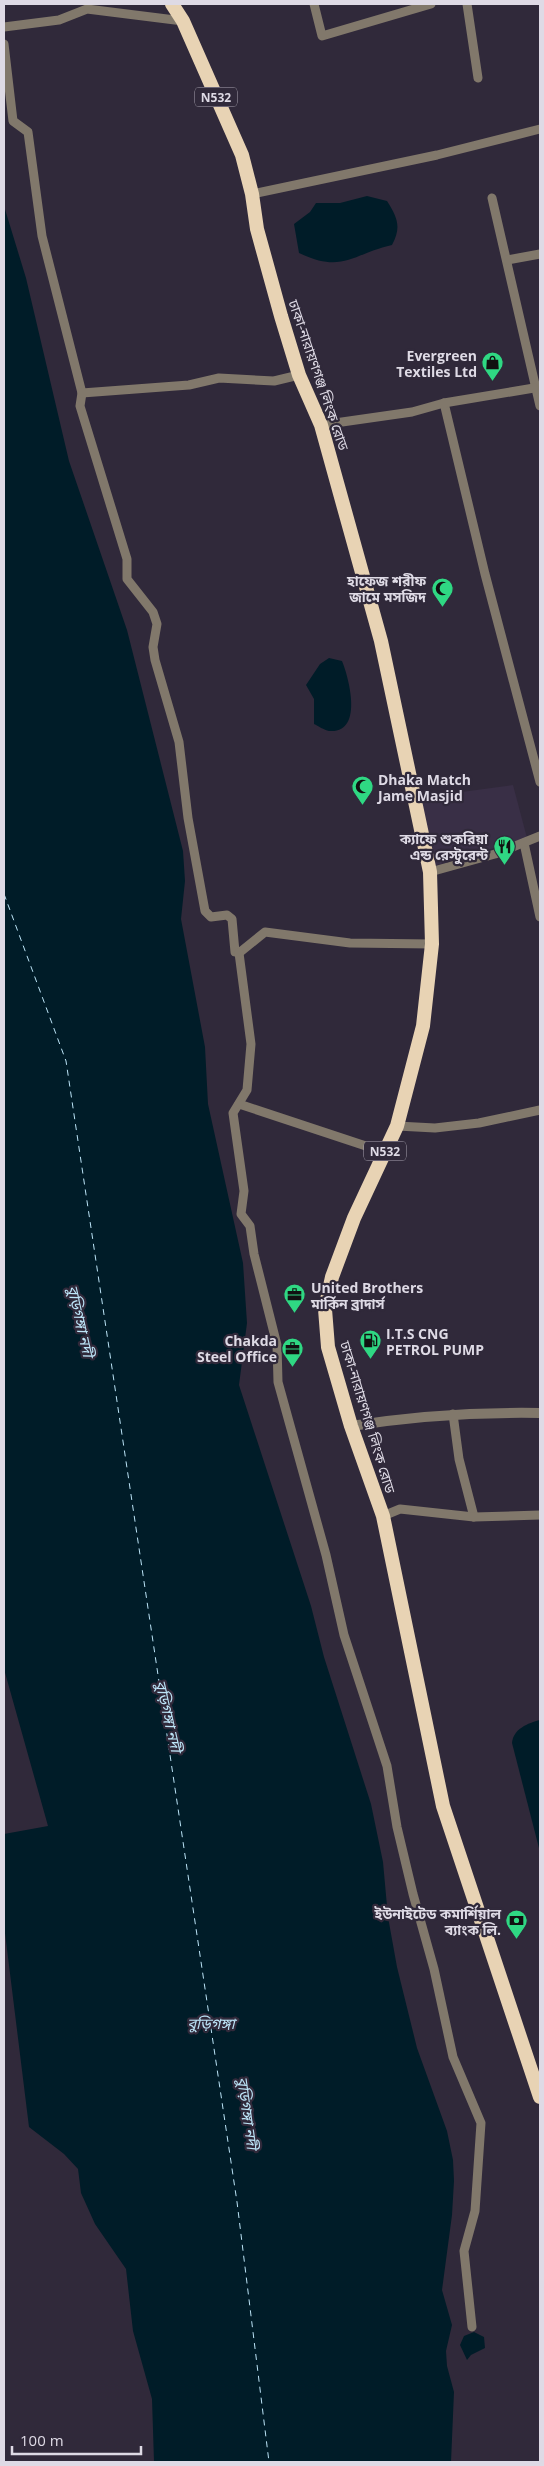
<svg xmlns="http://www.w3.org/2000/svg" width="544" height="2466" font-family="'Open Sans','Noto Sans Bengali',sans-serif">
	<style>
		.built { fill: #392f46 }
		.water { fill: #001c28 }
		.lines { fill: none; stroke-linecap: round; stroke-linejoin: round }
		.ferry { stroke: #bce4f7; stroke-width: 1; stroke-dasharray: 6 5; stroke-linecap: butt }
		.minor { stroke: #81786b; stroke-width: 9 }
		.tertiary { stroke: #81786b; stroke-width: 10 }
		.trunk { stroke: #e8d3b4; stroke-width: 14 }
		.labels { text-anchor: middle; dominant-baseline: central; stroke-width: 4.5; stroke-linejoin: round; paint-order: stroke }
		.shield { fill: #30293a; stroke: #aaa5b2; stroke-width: 1 }
		.shield-label { font-size: 12px; font-weight: bold; fill: #dedae5 }
		.poi-label { font-size: 14px; font-weight: bold; fill: #dedae5; stroke: #30293a; text-anchor: end }
		.street-label { font-size: 14px; fill: #dedae5; stroke: #30293a }
		.water-label { font-size: 15px; font-style: italic; fill: #bce4f7; stroke: #30293a }
	</style>
	<rect width="100%" height="100%" fill="#30293a"/>
	<polygon class="built" points="513,785 527,838 431,867 417,798"/>
	<g class="water">
		<path d="M367 196 387 201C397 217 402 227 392 245 352 254 343 274 299 253L294 224 310 212 316 203H340Z"/>
		<polygon points="4,206 26,278 69,461 127,630 183,851 185,881 181,919 205,1047 208,1104 243,1263 247,1323 239,1385 311,1606 324,1657 371,1804 383,1862 388,1917 397,1967 417,2048 447,2131 453,2160 454,2181 452,2215 442,2290 452,2325 446,2351 447,2366 454,2392 451,2462 154,2462 152,2399 133,2331 126,2269 95,2224 81,2193 78,2169 64,2154 29,2127 4,1925 4,1834 48,1826 4,1669"/>
		<path d="M329 658 342 661C349 678 364 734 329 731 324 730 318 726 314 724V699L306 685 320 664Z"/>
		<path d="M540 1720V1852L512 1743C513 1729 528 1723 540 1720Z"/>
		<polygon points="474,2332 484,2337 485,2348 471,2355 467,2360 460,2345 464,2336"/>
	</g>
	<g class="lines">
		<polyline class="ferry" points="4,894 66,1061 237,2202 269,2462"/>
		<g class="minor">
			<polyline points="314,4 322,36 431,4"/>
			<polyline points="467,4 478,78"/>
			<polyline points="4,27 59,20 87,9 183,21"/>
			<polyline points="4,44 13,121 28,132 42,236 82,393 80,406 127,559 127,579 153,612 157,624 153,647 155,660 179,742 188,818 205,911 211,917 227,915 232,919 235,952 239,953 265,932 350,943 432,944"/>
			<polyline points="252,194 437,155 540,129"/>
			<polyline points="492,198 540,406"/>
			<polyline points="507,260 540,254"/>
			<polyline points="82,393 189,385 219,378 274,381 299,375"/>
			<polyline points="444,403 485,574 540,782"/>
			<polyline points="321,425 412,412 444,403 534,388"/>
			<polyline points="524,843 540,917"/>
			<polyline points="430,872 495,854 540,836"/>
			<polyline points="239,953 251,1044 247,1090 233,1113 244,1191 241,1214 250,1226 254,1254 277,1345 278,1382 326,1555 344,1635 387,1766 397,1827 413,1894 434,1969 453,2057 481,2123 475,2211 464,2251 472,2327"/>
			<polyline points="239,1104 384,1152"/>
			<polyline points="397,1126 435,1128 479,1123 540,1110"/>
			<polyline points="453,1414 459,1459 474,1517"/>
			<polyline points="383,1516 400,1509 474,1517 540,1515"/>
		</g>
		<path class="tertiary" d="M351 1426C414 1416 477 1412 540 1413"/>
		<polyline class="trunk" points="172,4 183,21 242,155 252,194 257,229 281,316 299,375 321,425 381,641 430,872 432,944 423,1026 397,1126 354,1218 332,1277 325,1309 328,1347 351,1426 383,1516 443,1806 540,2097"/>
	</g>
	<defs>
		<symbol id="shop-pin" viewBox="-11 -11 22 30"><path d="M0 17L-7.5 6A9.5 9.5 0 1 1 7.5 6Z" fill="#2fd883" stroke="#30293a"/><path d="M-5-2.5h2.3a2.7 3.5 0 0 1 5.4 0H5L5.5 6h-11ZM-1.5-2.5h3a1.5 2.3 0 0 0-3 0Z" fill="#111"/></symbol>
		<symbol id="mosque-pin" viewBox="-11 -11 22 30"><path d="M0 17L-7.5 6A9.5 9.5 0 1 1 7.5 6Z" fill="#2fd883" stroke="#30293a"/><path d="M3.5-4.9A6 6 0 1 0 3.5 4.9A5 5 0 1 1 3.5-4.9Z" fill="#111"/></symbol>
		<symbol id="restaurant-pin" viewBox="-11 -11 22 30"><path d="M0 17L-7.5 6A9.5 9.5 0 1 1 7.5 6Z" fill="#2fd883" stroke="#30293a"/><path d="M-5-6h1v4h1v-4h1v4h1v-4h1v5L-1.5 .5V6h-2V.5L-5-1ZM5-6V6H3V1.5H1.5Q1.5-4 5-6Z" fill="#111"/></symbol>
		<symbol id="office-pin" viewBox="-11 -11 22 30"><path d="M0 17L-7.5 6A9.5 9.5 0 1 1 7.5 6Z" fill="#2fd883" stroke="#30293a"/><path d="M-6-3h4V-5.5h4V-3h4V5H-6ZM-1-4.5V-3h2v-1.5ZM-6 0V1H6V0Z" fill="#111"/></symbol>
		<symbol id="fuel-pin" viewBox="-11 -11 22 30"><path d="M0 17L-7.5 6A9.5 9.5 0 1 1 7.5 6Z" fill="#2fd883" stroke="#30293a"/><path d="M-5.5-6h7V0h2V4h1.3V-2.5L3-4.5l.8-.8L6-3V5H2.5V1h-1V6h-7ZM-4.2-4.7v3.2H.2V-4.7Z" fill="#111"/></symbol>
		<symbol id="bank-pin" viewBox="-11 -11 22 30"><path d="M0 17L-7.5 6A9.5 9.5 0 1 1 7.5 6Z" fill="#2fd883" stroke="#30293a"/><path d="M-6-4H6V4H-6ZM0-2.3a2.3 2.3 0 1 0 0 4.6a2.3 2.3 0 1 0 0-4.6Z" fill="#111"/></symbol>
	</defs>
	<g fill-rule="evenodd">
		<use href="#shop-pin" x="480" y="350" width="25" height="34"/>
		<use href="#mosque-pin" x="430" y="576" width="25" height="34"/>
		<use href="#mosque-pin" x="350" y="774" width="25" height="34"/>
		<use href="#restaurant-pin" x="492" y="834" width="25" height="34"/>
		<use href="#office-pin" x="282" y="1282" width="25" height="34"/>
		<use href="#fuel-pin" x="358" y="1328" width="25" height="34"/>
		<use href="#office-pin" x="280" y="1336" width="25" height="34"/>
		<use href="#bank-pin" x="504" y="1908" width="25" height="34"/>
	</g>
	<g class="labels">
		<g class="shield">
			<rect x="195" y="87.5" width="42" height="19" rx="4"/>
			<rect x="364" y="1141.5" width="42" height="19" rx="4"/>
		</g>
		<g class="shield-label">
			<text x="216" y="97">N532</text>
			<text x="385" y="1151">N532</text>
		</g>
		<g class="poi-label">
			<text x="477" y="355">Evergreen<tspan x="477" dy="16">Textiles Ltd</tspan></text>
			<text x="426" y="580">হাফেজ শরীফ<tspan x="426" dy="16">জামে মসজিদ</tspan></text>
			<text x="378" y="779" text-anchor="start">Dhaka Match<tspan x="378" dy="16">Jame Masjid</tspan></text>
			<text x="488" y="838">ক্যাফে শুকরিয়া<tspan x="488" dy="16">এন্ড রেস্টুরেন্ট</tspan></text>
			<text x="311" y="1287" text-anchor="start">United Brothers<tspan x="311" dy="16">মার্কিন ব্রাদার্স</tspan></text>
			<text x="386" y="1333" text-anchor="start">I.T.S CNG<tspan x="386" dy="16">PETROL PUMP</tspan></text>
			<text x="277" y="1340">Chakda<tspan x="277" dy="16">Steel Office</tspan></text>
			<text x="501" y="1913">ইউনাইটেড কমার্শিয়াল<tspan x="501" dy="16">ব্যাংক লি.</tspan></text>
		</g>
		<g class="street-label">
			<text transform="translate(319 375) rotate(71)">ঢাকা-নারায়ণগঞ্জ লিংক রোড</text>
			<text transform="translate(368 1417) rotate(73)">ঢাকা-নারায়ণগঞ্জ লিংক রোড</text>
		</g>
		<g class="water-label">
			<text transform="translate(81 1321) rotate(77)">বুড়িগঙ্গা নদী</text>
			<text transform="translate(169 1716) rotate(77)">বুড়িগঙ্গা নদী</text>
			<text x="211" y="2023">বুড়িগঙ্গা</text>
			<text transform="translate(248 2113) rotate(82)">বুড়িগঙ্গা নদী</text>
		</g>
	</g>
	<rect width="544" height="2466" fill="none" stroke="#dedae5" stroke-width="10"/>
	<path d="M12 2446v8h129v-8" fill="none" stroke="#dedae5" stroke-width="2.5"/>
	<text x="20" y="2446" font-size="15" fill="#dedae5" stroke="#30293a" stroke-width="4" paint-order="stroke">100 m</text>
</svg>
